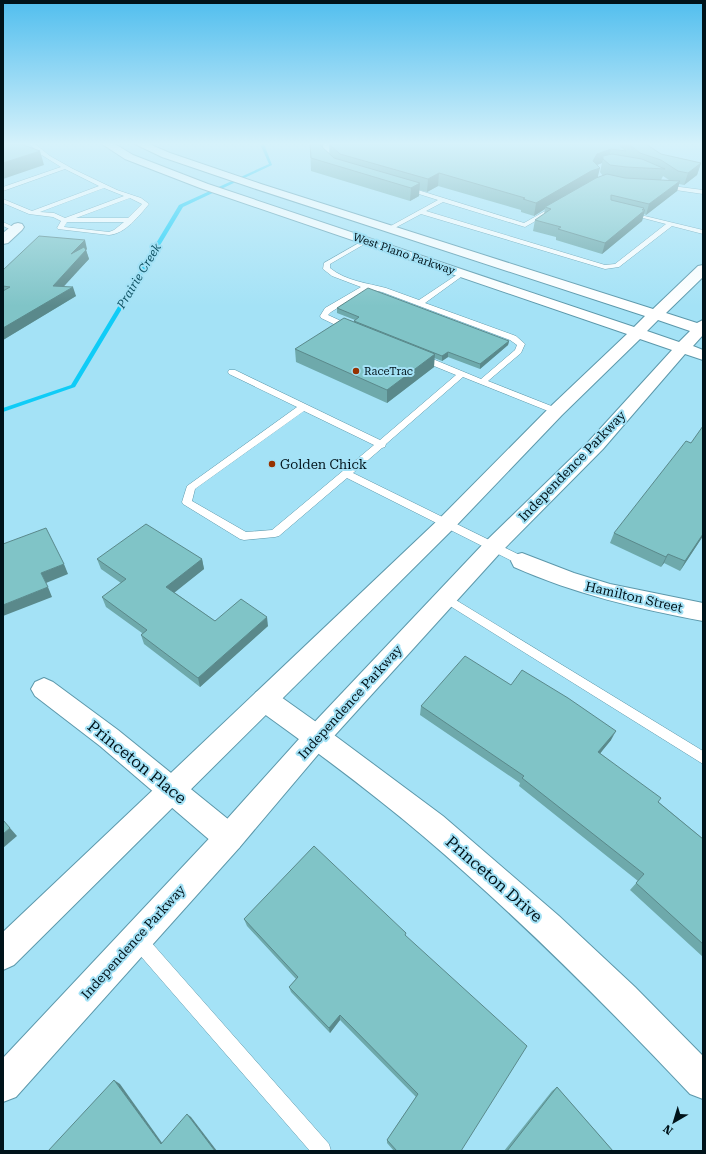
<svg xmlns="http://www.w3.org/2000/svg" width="706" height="1154" font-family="'Roboto Serif',serif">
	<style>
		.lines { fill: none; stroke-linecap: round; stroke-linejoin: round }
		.stream { fill: #0fccf7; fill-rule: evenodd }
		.lane-casing { stroke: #5c98ab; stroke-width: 1 }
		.street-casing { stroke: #5c98ab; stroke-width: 2 }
		.secondary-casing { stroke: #5c98ab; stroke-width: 2 }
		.lane { fill: #fff; fill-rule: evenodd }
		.street { fill: #fff; fill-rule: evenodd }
		.secondary { fill: #fff; fill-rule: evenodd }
		.wall { fill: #6ea9ab; fill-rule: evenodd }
		.shaded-wall { fill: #5a898b }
		.building { fill: #80c4c7; stroke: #5a898b }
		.poi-dot { fill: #963200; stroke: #a4e2f6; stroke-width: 1.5 }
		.labels { text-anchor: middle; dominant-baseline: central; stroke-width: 4; stroke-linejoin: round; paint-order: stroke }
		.far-street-label { font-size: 11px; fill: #00131a; stroke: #a4e2f6 }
		.far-poi-label { font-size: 11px; fill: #00131a; stroke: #a4e2f6; text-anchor: start }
		.far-water-label { font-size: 12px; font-style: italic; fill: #0f5263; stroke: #a4e2f6 }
		.poi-label { font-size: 13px; fill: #00131a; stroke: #a4e2f6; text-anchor: start }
		.street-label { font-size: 13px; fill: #00131a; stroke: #a4e2f6 }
		.near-street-label { font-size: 16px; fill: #00131a; stroke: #a4e2f6 }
	</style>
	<rect width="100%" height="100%" fill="#a4e2f6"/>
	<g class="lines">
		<polygon class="stream" points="260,144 264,144 272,165 183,207 75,387 3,412 3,408 71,385 179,205 269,164"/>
		<defs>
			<g id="lane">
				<path d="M30 144H35L50 156 73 169 117 190 141 198 149 204C139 216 125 234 109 235L58 229 57 228 61 221 53 217 29 214 3 203V199L32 211 99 186 65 169 3 191V187L61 167 37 152ZM104 188 124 196 65 218 54 213 40 212ZM130 198 142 204 128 218H76ZM67 222H124L114 230 109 232 64 227Z"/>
				<polygon points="323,144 329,144 329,158 334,163 333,164 329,164 323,158"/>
				<polygon points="664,185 703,190 703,194 662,188 662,186"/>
				<polygon points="405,186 524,223 554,206 558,206 558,208 525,227 443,202 426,211 605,265 615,264 666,224 628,214 628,212 703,230 703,234 672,226 619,267 605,269 421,214 391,230 387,230 387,228 438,200 403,189 402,188"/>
				<polygon points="3,222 18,229 19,230 16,232 3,226"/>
				<path d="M366 239 368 240V242L330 264V268C346 281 367 283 386 288 397 292 408 296 419 300L461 272H465V274L425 303 516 336 525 344 521 353 488 381 559 409 560 411 559 413H553L463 377 386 444 385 447 382 448 353 473 526 558 527 561 526 564H518L347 478 279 536 275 537 244 540 240 539 183 504 182 502 187 486 297 407 229 374 228 372 229 370H235L380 440 456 375 417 359V355H423L481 379 515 350 517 345 510 340 382 292 368 289 331 312 328 315 352 326V330H346L321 318 320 316 325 308 361 287 332 276 323 269 324 263ZM304 411 374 445 272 530 246 532 192 501 195 489Z"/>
				<polygon points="446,594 703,751 703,764 442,601 440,598 442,595"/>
				<polygon points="137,931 143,933 329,1144 331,1151 310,1151 131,945 129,939 131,933"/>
			</g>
			<g id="street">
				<polygon points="18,223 22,224 24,227 22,230 8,243 3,244 3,233 14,224"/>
				<path d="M522 553 574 573 610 584 703 603V621C638 609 575 594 514 567L511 561 514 555Z"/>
				<polygon points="44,678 53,682 118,730 239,828 244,838 239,848 229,852 219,848 100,746 35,696 31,689 35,682"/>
				<path d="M265 689 274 692 326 729 443 816 559 916 635 987 703 1056V1099L690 1094C605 1004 518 917 423 836 370 791 313 749 256 708L252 700 256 692Z"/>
			</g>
			<path id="secondary" d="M102 144H115L133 155 208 184 634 327 645 316 253 188 162 157 135 144H149L170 153 261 184 653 309 698 266 703 265V277L666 313 697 323 703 320V335L693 346 703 350V360L685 354 603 449 500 553 326 745 239 848 16 1097 3 1102V1058L219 828 308 729 484 543 589 441 672 350 640 339 562 415 453 529 14 965 3 970V932L439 519 550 407 627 334 200 188 125 159ZM658 320 690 331 679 342 647 331Z"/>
		</defs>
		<use href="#lane" class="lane-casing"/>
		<use href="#street" class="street-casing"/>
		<use href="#secondary" class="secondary-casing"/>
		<use href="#lane" class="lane"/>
		<use href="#street" class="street"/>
		<use href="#secondary" class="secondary"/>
	</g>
	<g class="wall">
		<path d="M310 144 322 147 330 155V144H646L661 154 701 163 697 175 684 185 679 184 677 191 646 215 644 214 642 221 602 254 556 240V237L533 231 535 220 544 214 545 209 534 216 521 212V210L438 186 427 192 419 190V196L410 201 311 171ZM602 163 600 172 603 176 598 177 597 165ZM663 176 669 180H661Z"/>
		<polygon points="87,249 86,250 89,259 63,286 76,296 3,340 3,270"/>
		<polygon points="337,308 509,341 508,345 480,369 448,357 442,361 434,358 434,367 387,403 296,362 295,349 354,322 354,321 355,320 337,313"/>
		<polygon points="614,533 703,536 680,571 664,563 661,567 610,543"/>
		<polygon points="97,559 202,559 204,569 174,592 215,621 268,626 200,687 144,644 141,635 142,633 106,607 102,597 121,583 101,569"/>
		<polygon points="511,685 611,740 600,753 703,839 703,957 630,890 638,881 519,786 520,783 420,715 421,706"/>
		<polygon points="244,919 406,936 461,1151 394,1151 387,1143 387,1140 416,1097 340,1020 330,1033 291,992 289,987 296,979 247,926"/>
		<polygon points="557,1087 613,1151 504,1151 552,1091"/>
	</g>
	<g class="shaded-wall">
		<polygon points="611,149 608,161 603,159 602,163 594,166 600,168 597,180 545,207 545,209 534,216 536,203 593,161 597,154"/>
		<polygon points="40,151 44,165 3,179 3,163"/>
		<polygon points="701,163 697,175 684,185 688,173"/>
		<polygon points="439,173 438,186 427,192 428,179"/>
		<polygon points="680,181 677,191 646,215 649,204"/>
		<polygon points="420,183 419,196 410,201 411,188"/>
		<polygon points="644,208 642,213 645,210 642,221 602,254 605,243"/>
		<polygon points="85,240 87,249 74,262 71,254"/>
		<polygon points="86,250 89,259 56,295 53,286"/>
		<polygon points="73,287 76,296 3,340 3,328"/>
		<polygon points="509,341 508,345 480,369 480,364"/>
		<polygon points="448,352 448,357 442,361 442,356"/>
		<polygon points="435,354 434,367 387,403 387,390"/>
		<polygon points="703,534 703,536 680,571 685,561"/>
		<polygon points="668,554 664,563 661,567 666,557"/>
		<polygon points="202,559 204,569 169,597 166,587"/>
		<polygon points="64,564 68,574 46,583 41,573"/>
		<polygon points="48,587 52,597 3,616 3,605"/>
		<polygon points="267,617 268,626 200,687 198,678"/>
		<polygon points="616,731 611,740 594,761 598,752"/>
		<polygon points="10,828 17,836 3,848 3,834"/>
		<polygon points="340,1015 340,1020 330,1033 329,1028"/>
		<polygon points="114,1080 120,1084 165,1147 161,1144"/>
		<polygon points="187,1114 191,1117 217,1151 215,1151"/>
	</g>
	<g class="building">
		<polygon points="3,144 21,144 40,151 3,163"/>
		<polygon points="310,144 321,144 321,146 334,158 420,183 411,188 311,158"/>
		<polygon points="330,144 618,144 626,151 611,149 597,154 593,161 600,168 591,171 536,203 523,199 525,198 439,173 428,179 340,154 330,145"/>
		<polygon points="629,144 646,144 661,154 701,163 688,173 678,171 661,160 640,153"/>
		<polygon points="612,154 642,159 665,169 626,167 610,165 603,159 603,156"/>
		<polygon points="607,174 625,178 680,181 649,204 611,195 611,200 644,208 642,210 645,210 605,243 558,229 561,227 535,220 551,209 545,207 596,178"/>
		<polygon points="39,236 85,240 71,254 84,247 86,250 53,286 73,287 3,328 3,291 10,287 3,286 3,270"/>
		<polygon points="368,288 509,341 480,364 448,352 442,356 354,321 359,317 337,308"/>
		<polygon points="344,318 435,354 387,390 295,349"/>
		<polygon points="703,426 703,534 685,561 668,554 666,557 614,533 686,441 691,443"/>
		<polygon points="146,524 202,559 166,587 215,621 241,599 267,617 198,678 141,635 147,630 102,597 126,579 97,559"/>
		<polygon points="46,528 64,564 41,573 48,587 3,605 3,544"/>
		<polygon points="465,656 511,685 522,670 568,698 616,731 598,752 661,798 658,802 703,839 703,944 636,883 644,874 522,778 524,776 421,706"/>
		<polygon points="3,820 10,828 3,834"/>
		<polygon points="314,846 406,933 405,935 527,1046 461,1151 397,1151 387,1140 418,1094 340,1015 329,1028 289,987 298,977 244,919"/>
		<polygon points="114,1080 161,1144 187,1114 215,1151 48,1151"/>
		<polygon points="557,1087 613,1151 507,1151"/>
	</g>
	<linearGradient id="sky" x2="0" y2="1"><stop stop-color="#51beee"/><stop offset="0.47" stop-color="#d6f2fb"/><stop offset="1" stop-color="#d6f2fb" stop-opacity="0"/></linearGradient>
	<rect width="706" height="306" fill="url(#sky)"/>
	<g class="poi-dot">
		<circle cx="356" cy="371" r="4"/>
		<circle cx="272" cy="464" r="4"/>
	</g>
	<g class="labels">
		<g class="far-street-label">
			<text transform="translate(404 254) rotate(19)">West Plano Parkway</text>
		</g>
		<g class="far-poi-label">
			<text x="364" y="371">RaceTrac</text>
		</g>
		<g class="far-water-label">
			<text transform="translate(139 276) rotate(-59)">Prairie Creek</text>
		</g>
		<g class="poi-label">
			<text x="280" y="464">Golden Chick</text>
		</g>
		<g class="street-label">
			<text transform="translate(572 466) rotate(-46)">Independence Parkway</text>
			<text transform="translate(634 597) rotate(13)">Hamilton Street</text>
			<text transform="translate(350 702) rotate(-48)">Independence Parkway</text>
			<text transform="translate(133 942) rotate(-48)">Independence Parkway</text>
		</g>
		<g class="near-street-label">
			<text transform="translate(137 762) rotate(39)">Princeton Place</text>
			<text transform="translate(494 879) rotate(41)">Princeton Drive</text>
		</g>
	</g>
	<rect width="706" height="1154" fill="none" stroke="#00131a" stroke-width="8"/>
	<g transform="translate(674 1122) rotate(218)" stroke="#a4e2f6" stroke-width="3" paint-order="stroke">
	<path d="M0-3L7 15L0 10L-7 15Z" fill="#00131a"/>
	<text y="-6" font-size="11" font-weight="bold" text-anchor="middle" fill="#00131a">N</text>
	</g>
</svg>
